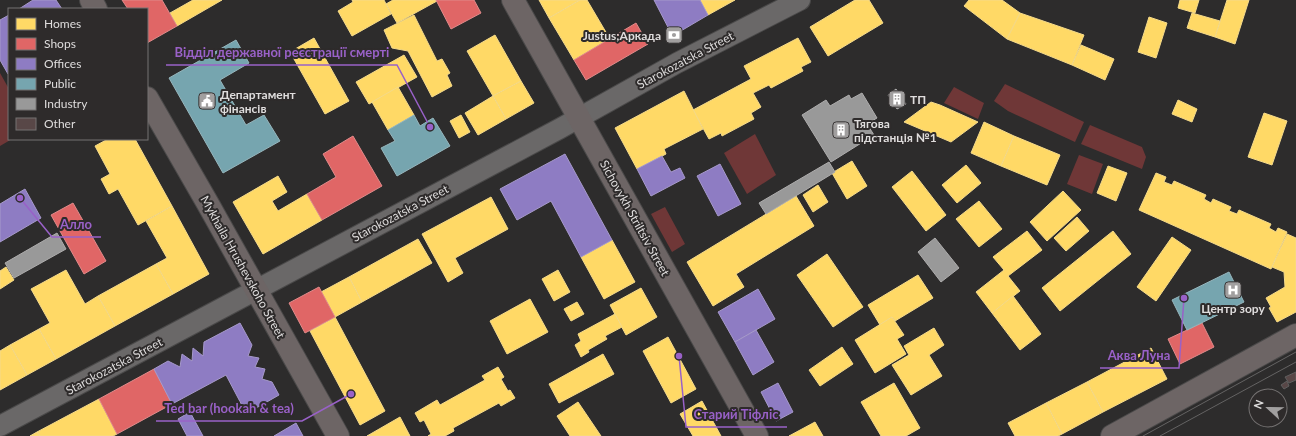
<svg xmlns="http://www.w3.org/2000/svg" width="1296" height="436" font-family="Lato,sans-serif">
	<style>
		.green { fill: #6f3737 }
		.homes { fill: #ffd966; stroke: #f5da8a }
		.shops { fill: #e06666; stroke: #e08a8a }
		.offices { fill: #8e7cc3; stroke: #a699cb }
		.public { fill: #76a5af; stroke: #96b6bd }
		.industry { fill: #999; stroke: #aeadad }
		.building { fill: #584747; stroke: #605f5f }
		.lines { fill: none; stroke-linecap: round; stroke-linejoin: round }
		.minor-casing { stroke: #4a4949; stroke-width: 22 }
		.major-casing { stroke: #4a4949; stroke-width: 24 }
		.minor { stroke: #6a6868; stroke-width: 20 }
		.major { stroke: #6d6565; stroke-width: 22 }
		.tram { stroke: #646363; stroke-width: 1 }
		.labels { text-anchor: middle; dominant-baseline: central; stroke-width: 4; stroke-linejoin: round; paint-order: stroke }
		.poi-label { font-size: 12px; font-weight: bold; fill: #dfdddd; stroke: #2e2b2b; text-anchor: start }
		.street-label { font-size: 12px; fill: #dfdddd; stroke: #2e2b2b }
		.leader { fill: none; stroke: #9961c8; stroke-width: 1.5 }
		.callout-dot { fill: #9961c8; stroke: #2e2b2b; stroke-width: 1.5 }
		.callout-label { font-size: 13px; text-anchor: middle; font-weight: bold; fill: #9961c8; stroke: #2e2b2b; stroke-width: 4; stroke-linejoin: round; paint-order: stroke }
	</style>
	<rect width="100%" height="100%" fill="#2d2c2c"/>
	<g class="green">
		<polygon points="0,73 9,89 9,139 12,139 0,146"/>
		<polygon points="1005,84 1084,122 1075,142 1008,111 994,101"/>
		<polygon points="954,87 984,103 978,119 944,103"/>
		<polygon points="1090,125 1142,147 1146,157 1142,169 1081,144"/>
		<polygon points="755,134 776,175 747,194 724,153"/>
		<polygon points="1079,155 1103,164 1092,194 1067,184"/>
		<polygon points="665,207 685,244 672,252 651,214"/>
	</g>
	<g class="homes">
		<polygon points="193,0 222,0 177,26 170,13"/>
		<polygon points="352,0 384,0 391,14 352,36 338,11 353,2"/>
		<polygon points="393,0 436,0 437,1 397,23 386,4"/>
		<polygon points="539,0 580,0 549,18"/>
		<polygon points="580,0 587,0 610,39 574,60 549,18"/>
		<polygon points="700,0 735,0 708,15"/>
		<polygon points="855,0 869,0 883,23 828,56 810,27"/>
		<polygon points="969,0 1002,0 1020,13 1007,39 964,6"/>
		<polygon points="1180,0 1199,0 1195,13 1178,8"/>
		<polygon points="1227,0 1249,0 1235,44 1215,37"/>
		<polygon points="1020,13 1084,35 1072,65 1007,39"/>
		<polygon points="1192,13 1220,21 1215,37 1187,28"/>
		<polygon points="414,15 437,61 442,59 450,73 447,75 452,86 432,97 408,51 392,48 384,30"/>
		<polygon points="1149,17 1167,23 1156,58 1138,52"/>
		<polygon points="495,35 521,81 493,96 467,51"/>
		<polygon points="314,38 349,101 325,114 290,52"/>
		<polygon points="798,38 811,62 801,67 803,71 771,88 769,85 753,93 761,107 751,113 754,119 722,136 721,133 709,139 693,110 751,79 744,66"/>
		<polygon points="1081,45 1114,59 1105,80 1072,65"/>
		<polygon points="404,55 417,77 369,104 356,82"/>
		<polygon points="521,81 534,103 506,119 493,96"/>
		<polygon points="398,87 414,115 388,130 372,102"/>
		<polygon points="684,91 703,129 664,149 666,154 637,169 615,128"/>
		<polygon points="493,96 506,119 478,135 465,113"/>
		<polygon points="1178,100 1197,109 1192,122 1172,114"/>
		<polygon points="931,102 940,105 978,122 951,142 904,122"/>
		<polygon points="1264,113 1287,121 1272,165 1248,157"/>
		<polygon points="461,115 470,132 459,138 450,121"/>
		<polygon points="984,122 1014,136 1001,166 971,153"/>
		<polygon points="1014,136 1060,155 1047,185 1001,166"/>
		<polygon points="108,139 135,139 172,206 138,225 118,189 109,194 101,179 110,174 95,146"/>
		<polygon points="852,161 867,186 847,199 832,173"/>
		<polygon points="966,165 981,183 957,203 942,185"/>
		<polygon points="1108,166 1127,173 1116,201 1097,193"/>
		<polygon points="912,171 946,215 926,231 892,187"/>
		<polygon points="1156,173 1166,177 1164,182 1172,185 1174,181 1206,195 1204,199 1211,203 1213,199 1231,207 1229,211 1237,214 1239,210 1271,224 1269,228 1276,232 1278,228 1287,232 1271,269 1139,210"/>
		<polygon points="278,176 287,192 272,201 278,211 307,194 322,220 263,254 233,202"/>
		<polygon points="818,185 828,202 813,212 803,195"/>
		<polygon points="1063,191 1081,210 1047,241 1030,222"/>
		<polygon points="796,196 814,226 736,274 744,287 713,306 687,262"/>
		<polygon points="491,197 508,229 455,258 463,273 448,282 422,234"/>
		<polygon points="979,201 1002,229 979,247 956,219"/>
		<polygon points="172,206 209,274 173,294 156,264 167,258 146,221"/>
		<polygon points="1077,217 1089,231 1066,251 1054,238"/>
		<polygon points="1027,231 1042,250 1008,276 1020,291 992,313 976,292 1004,270 993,257"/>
		<polygon points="1113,231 1131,254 1060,311 1042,288"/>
		<polygon points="1287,234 1296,238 1296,312 1277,322 1269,308 1271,307 1266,298 1285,287 1284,272 1272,267"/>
		<polygon points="1172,237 1191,250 1156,301 1137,287"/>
		<polygon points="418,239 432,263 362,302 349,277"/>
		<polygon points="612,240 635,282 604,299 581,257"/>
		<polygon points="827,254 863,307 833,327 797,275"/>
		<polygon points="156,264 173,294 115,326 98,296"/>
		<polygon points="6,267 14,280 0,289 0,271"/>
		<polygon points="66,270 85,304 98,296 115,326 56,359 39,329 50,323 31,289"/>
		<polygon points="558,270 570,292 554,301 542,279"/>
		<polygon points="918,275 933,298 895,321 892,317 880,325 868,305"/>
		<polygon points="349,277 362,302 335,317 321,292"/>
		<polygon points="641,288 657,317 626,335 610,305"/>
		<polygon points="1013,296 1041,334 1020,350 992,313"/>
		<polygon points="530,299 548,332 507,354 490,321"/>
		<polygon points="577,302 584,314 571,321 564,309"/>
		<polygon points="615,314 622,327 605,336 607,339 588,350 589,352 581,357 575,345 581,341 578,334"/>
		<polygon points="335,317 385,411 360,425 310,331"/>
		<polygon points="892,317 904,335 897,339 906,354 875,373 855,340"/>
		<polygon points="934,328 944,345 929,355 942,376 911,395 892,365 909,355 904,346"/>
		<polygon points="39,329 56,359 27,375 10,345"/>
		<polygon points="668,337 696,389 671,403 643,351"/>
		<polygon points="10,345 27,375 0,390 0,351"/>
		<polygon points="842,347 853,364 820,386 809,370"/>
		<polygon points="1151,348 1167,379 1103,412 1087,382"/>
		<polygon points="603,354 614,374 559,403 549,384"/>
		<polygon points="498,367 504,377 501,379 508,391 510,390 515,398 501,406 499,403 453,428 454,431 445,436 428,436 431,434 424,420 420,422 415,413 437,400 440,405 485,380 482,376"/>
		<polygon points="1087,382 1103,412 1062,434 1046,403"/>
		<polygon points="894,383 920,428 906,436 881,436 861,402"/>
		<polygon points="99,399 117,434 113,436 40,436 37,432"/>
		<polygon points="702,401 721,436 693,436 680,414"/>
		<polygon points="578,402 601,436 570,436 557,416"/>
		<polygon points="1046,403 1062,434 1058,436 1015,436 1008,423"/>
		<polygon points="400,417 410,436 367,436"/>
		<polygon points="815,422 823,436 789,436"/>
		<polygon points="37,432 40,436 30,436"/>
	</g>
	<g class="shops">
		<polygon points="122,0 162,0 177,26 147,43 147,9 128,9"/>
		<polygon points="436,0 474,0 481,13 451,29"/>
		<polygon points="636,23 648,44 586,80 574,60"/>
		<polygon points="353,136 382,186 322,220 307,194 336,177 323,154"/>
		<polygon points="73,203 106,261 84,274 51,215"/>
		<polygon points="319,287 335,317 305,333 289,303"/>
		<polygon points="1202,323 1214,347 1180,364 1168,339"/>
		<polygon points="154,369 172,404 117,434 99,399"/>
	</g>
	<g class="offices">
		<polygon points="33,0 56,0 62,9 19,9"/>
		<polygon points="654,0 700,0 708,15 674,35 672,35"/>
		<polygon points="9,15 9,74 8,74 0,60 0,20"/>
		<polygon points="565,154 612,240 581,257 551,201 517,220 500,189"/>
		<polygon points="662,156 671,172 680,168 685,178 651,196 637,169"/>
		<polygon points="720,164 741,204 718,216 697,176"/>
		<polygon points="25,189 41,218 0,242 0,204"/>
		<polygon points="758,289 775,319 735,342 718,312"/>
		<polygon points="240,323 252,345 248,356 259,358 255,367 265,369 262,379 272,382 279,395 258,407 246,413 226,375 172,404 154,369 168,361 180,367 182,354 192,361 193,348 203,356 204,342"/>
		<polygon points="756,330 774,362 753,375 735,342"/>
		<polygon points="778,383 793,412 776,421 761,392"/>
		<polygon points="190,412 203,436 187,436 178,419"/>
		<polygon points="296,423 303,436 274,436"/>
	</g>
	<g class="public">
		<polygon points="236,40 249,63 220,80 246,125 264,115 280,141 223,173 169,78"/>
		<polygon points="414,115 420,126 433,118 450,146 397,176 381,148 395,141 388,130"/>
		<polygon points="1229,272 1244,302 1187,330 1172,300"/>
	</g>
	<g class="industry">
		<polygon points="896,89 906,104 897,109 888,95"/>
		<polygon points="862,93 877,118 867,124 874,135 831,162 802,115 826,100 830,106 849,95 851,99"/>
		<polygon points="829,162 835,172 766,214 759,203"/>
		<polygon points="57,233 66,249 14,278 5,263"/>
		<polygon points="935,238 959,268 941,282 918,252"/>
	</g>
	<g class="building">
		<polygon points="1296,372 1296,380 1289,383 1285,377"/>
		<polygon points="1287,381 1289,386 1284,389 1281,385"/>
	</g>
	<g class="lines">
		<defs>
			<polyline id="minor" points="0,426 559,129 677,63 800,0"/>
			<g id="major">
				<polyline points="91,0 96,9"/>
				<polyline points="513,0 757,436"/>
				<polyline points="147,98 208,204 338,436"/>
				<polyline points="1112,436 1296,335"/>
			</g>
		</defs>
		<use href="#minor" class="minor-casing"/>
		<use href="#major" class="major-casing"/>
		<use href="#minor" class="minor"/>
		<use href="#major" class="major"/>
		<g class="tram">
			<polyline points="1143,436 1296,352"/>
			<polyline points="1160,436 1296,362"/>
		</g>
	</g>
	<defs>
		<symbol id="bank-square" viewBox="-11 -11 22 22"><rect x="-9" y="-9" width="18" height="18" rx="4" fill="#a19f9f" stroke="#2e2b2b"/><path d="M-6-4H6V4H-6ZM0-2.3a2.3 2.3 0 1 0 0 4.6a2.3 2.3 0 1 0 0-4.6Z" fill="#fff"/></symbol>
		<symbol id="building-square" viewBox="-11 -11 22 22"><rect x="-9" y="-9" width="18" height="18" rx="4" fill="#a19f9f" stroke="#2e2b2b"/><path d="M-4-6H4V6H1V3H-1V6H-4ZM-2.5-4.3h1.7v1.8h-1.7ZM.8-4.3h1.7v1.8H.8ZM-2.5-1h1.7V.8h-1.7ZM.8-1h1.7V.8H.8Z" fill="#fff"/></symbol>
		<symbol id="civic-square" viewBox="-11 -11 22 22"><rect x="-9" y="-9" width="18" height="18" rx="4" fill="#a19f9f" stroke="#2e2b2b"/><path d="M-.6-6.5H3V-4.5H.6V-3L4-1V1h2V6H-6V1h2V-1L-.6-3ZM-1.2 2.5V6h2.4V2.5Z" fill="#fff"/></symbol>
		<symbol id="hospital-square" viewBox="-11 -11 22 22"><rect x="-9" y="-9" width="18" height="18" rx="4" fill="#a19f9f" stroke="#2e2b2b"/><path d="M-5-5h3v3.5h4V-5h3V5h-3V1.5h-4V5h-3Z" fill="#fff"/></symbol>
	</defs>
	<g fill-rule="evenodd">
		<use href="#bank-square" x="664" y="25" width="20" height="20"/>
		<use href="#building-square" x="887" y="89" width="20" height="20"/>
		<use href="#civic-square" x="197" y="91" width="20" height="20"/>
		<use href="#building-square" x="831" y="120" width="20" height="20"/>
		<use href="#hospital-square" x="1223" y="280" width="20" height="20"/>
	</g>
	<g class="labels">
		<g class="poi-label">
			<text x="661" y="35" text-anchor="end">Justus;Аркада</text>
			<text x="220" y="94">Департамент<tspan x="220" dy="14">фінансів</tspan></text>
			<text x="910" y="99">ТП</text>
			<text x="854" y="123">Тягова<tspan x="854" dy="14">підстанція №1</tspan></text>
			<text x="1233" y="308" text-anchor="middle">Центр зору</text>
		</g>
		<g class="street-label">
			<text transform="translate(685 60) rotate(-28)">Starokozatska Street</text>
			<text transform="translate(400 213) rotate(-28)">Starokozatska Street</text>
			<text transform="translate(635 218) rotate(61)">Sichovykh Striltsiv Street</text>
			<text transform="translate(243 267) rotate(61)">Mykhaila Hrushevskoho Street</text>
			<text transform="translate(114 366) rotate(-28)">Starokozatska Street</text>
		</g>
	</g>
	<path class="leader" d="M430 127L397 65H166M20 198L52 237H101M1184 298L1179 368H1100M351 394L302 421H156M679 356L686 427H787"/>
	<g class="callout-dot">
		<circle cx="430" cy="127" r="4"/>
		<circle cx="20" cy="198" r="4"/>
		<circle cx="1184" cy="298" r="4"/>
		<circle cx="351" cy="394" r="4"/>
		<circle cx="679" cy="356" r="4"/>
	</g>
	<g class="callout-label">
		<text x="282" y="57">Відділ державної реєстрації смерті</text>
		<text x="76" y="229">Алло</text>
		<text x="1139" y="360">Аква Луна</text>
		<text x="229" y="413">Ted bar (hookah &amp; tea)</text>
		<text x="736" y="419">Старий Тіфліс</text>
	</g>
	<rect x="8" y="8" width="140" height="132" fill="#2e2b2b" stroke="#757272"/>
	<rect x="16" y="18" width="20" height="12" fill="#ffd966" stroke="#757272"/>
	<text x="44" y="28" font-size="12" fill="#dfdddd">Homes</text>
	<rect x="16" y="38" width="20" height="12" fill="#e06666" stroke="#757272"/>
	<text x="44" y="48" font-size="12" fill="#dfdddd">Shops</text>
	<rect x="16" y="58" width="20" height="12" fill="#8e7cc3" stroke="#757272"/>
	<text x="44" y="68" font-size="12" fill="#dfdddd">Offices</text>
	<rect x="16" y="78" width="20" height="12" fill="#76a5af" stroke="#757272"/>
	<text x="44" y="88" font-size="12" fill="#dfdddd">Public</text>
	<rect x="16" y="98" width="20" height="12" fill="#999999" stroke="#757272"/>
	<text x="44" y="108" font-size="12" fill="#dfdddd">Industry</text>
	<rect x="16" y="118" width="20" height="12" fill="#584747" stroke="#757272"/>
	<text x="44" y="128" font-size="12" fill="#dfdddd">Other</text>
	<g transform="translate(1268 408) rotate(292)"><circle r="19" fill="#2e2b2b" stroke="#757272"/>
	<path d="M0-3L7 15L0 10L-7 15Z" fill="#a19f9f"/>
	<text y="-6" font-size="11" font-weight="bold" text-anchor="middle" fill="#dfdddd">N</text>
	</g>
</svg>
